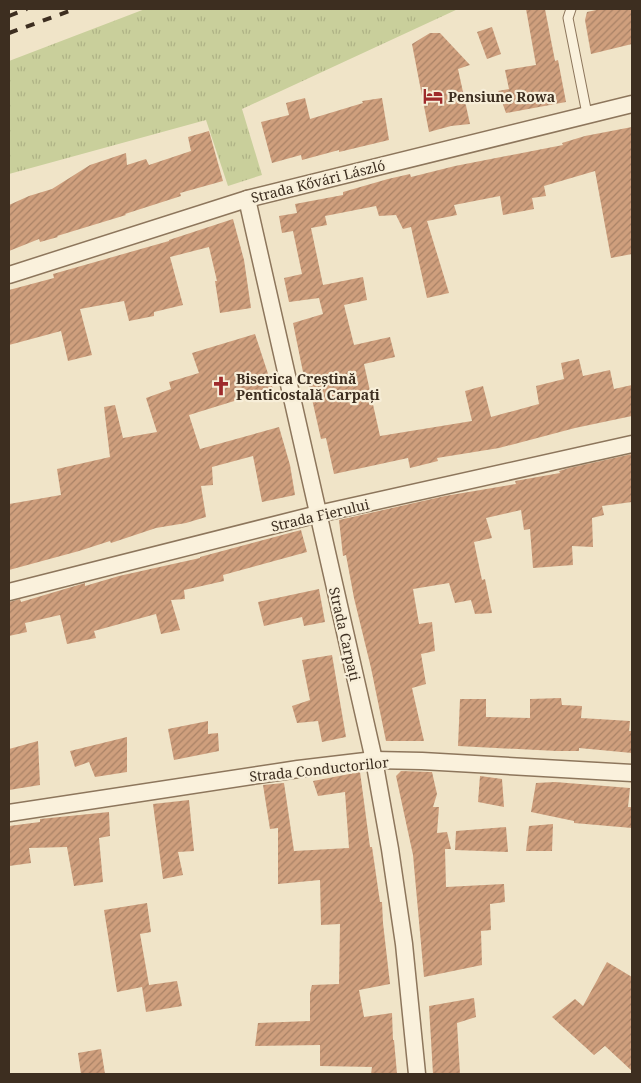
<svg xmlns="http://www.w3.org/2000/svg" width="641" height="1083" font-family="'Noto Serif',serif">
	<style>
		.grass { fill: url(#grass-tufts) }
		.building { fill: url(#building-hatch) }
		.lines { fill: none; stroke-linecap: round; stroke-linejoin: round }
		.lane-casing { stroke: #8d765c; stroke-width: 11 }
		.street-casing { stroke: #8d765c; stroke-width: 19 }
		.lane { stroke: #faf1dc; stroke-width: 9 }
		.street { stroke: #faf1dc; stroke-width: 16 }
		.rail { stroke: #3d2e20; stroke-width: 4; stroke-dasharray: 9 9; stroke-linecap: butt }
		.labels { text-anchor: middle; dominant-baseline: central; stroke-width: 4.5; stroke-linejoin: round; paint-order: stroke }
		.poi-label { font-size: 14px; font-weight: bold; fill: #3d2e20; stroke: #f7eed8; text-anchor: start }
		.street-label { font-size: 14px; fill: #3d2e20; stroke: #f7eed8 }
	</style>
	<defs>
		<pattern id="grass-tufts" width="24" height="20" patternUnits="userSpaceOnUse" patternTransform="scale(1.25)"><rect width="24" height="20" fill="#c9cf9b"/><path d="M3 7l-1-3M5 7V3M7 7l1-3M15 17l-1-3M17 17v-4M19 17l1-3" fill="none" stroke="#aeb285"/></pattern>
		<pattern id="building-hatch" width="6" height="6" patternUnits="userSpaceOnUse" patternTransform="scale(1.25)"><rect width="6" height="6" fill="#cf9f7d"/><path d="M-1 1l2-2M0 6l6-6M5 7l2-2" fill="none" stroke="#a98266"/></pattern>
	</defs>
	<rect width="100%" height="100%" fill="#f0e4c8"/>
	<polygon class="grass" points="145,9 458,9 242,109 262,175 228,186 206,120 9,174 9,61"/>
	<g class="building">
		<polygon points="526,9 545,9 555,61 558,60 566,102 506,113 498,91 509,89 505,70 536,65"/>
		<polygon points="601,9 632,9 632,44 591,54 585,20 587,12"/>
		<polygon points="492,27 501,54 487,59 477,32"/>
		<polygon points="430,33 440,33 470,65 458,69 470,124 451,126 429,132 412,44"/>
		<polygon points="305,98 310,119 363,103 362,101 382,98 389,140 339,152 339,150 302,160 301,155 272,163 261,122 289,115 286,103"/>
		<polygon points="632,127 632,254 611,258 595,171 544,186 546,196 532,198 534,209 503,215 500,196 454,205 457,215 427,221 449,293 427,298 411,227 403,229 396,215 379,216 376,206 325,216 327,225 311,228 323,285 363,277 367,300 344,305 354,345 390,337 395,357 364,364 380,436 472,421 465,391 483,386 491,417 539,404 536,386 564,379 561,363 579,359 583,376 610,370 614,389 632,385 632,416 575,428 499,448 437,458 438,461 410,468 408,458 334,474 326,438 321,439 307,377 304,377 293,323 323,314 319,298 289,302 284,278 302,274 293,231 282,233 279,216 297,213 295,204 343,195 343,192 388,179 410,174 411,177 455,166 563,145 562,143 585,136"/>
		<polygon points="209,131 223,181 180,193 181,196 125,214 126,215 57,236 58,237 40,242 39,239 9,251 9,205 29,196 52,189 90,165 126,153 127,165 146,159 149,165 191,151 188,137"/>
		<polygon points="233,219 244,260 251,308 220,313 215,281 217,281 209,247 170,257 183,305 154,312 154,316 129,321 124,301 80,309 92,355 68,361 61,331 9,345 9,290 54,278 53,274 169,241 169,240"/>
		<polygon points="255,334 273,389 189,415 200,449 279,427 290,465 295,495 262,502 253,456 212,467 213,485 201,486 206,517 186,523 156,528 111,543 110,541 79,551 9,570 9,504 61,495 57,469 110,457 104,407 115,405 123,438 157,432 146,398 171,389 169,382 199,373 192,353"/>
		<polygon points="632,454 632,502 602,506 604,515 592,518 593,547 572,546 573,565 533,568 530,529 524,530 521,510 486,518 492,538 474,542 482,580 485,579 492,613 475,614 471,600 455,603 449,583 413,589 419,624 432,622 435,651 421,654 426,684 412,688 424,741 386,741 371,668 354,598 346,555 343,556 339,520 445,496 516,484 515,481 560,473 559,471 569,468"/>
		<polygon points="301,530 307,552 223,575 224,581 184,590 185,599 171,600 180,630 161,634 156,614 94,631 96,638 67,644 60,615 25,623 27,632 9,636 9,602 20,599 21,602 85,583 85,586 119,576 200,558 200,557"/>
		<polygon points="319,589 325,622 304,626 302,617 264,626 258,602"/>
		<polygon points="332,655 346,737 322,742 318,721 297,723 292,706 310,700 302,660"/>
		<polygon points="561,698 562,705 582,706 581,718 630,721 629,731 632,731 632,753 579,748 579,751 557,751 458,746 460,699 486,699 486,717 530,718 530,699"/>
		<polygon points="208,721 208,734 218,733 219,751 174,760 168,729"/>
		<polygon points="127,737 127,772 95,777 89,762 75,767 70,751"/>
		<polygon points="38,741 40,785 9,790 9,749"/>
		<polygon points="401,771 432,772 437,794 433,807 439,807 437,833 447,832 451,849 445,849 446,887 504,884 505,902 490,904 491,930 481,931 482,965 424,977 413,855 396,776"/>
		<polygon points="360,772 370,847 372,847 380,902 382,902 383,923 390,984 359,990 364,1017 392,1013 393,1040 394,1040 397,1074 371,1074 372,1067 320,1066 320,1045 255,1046 258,1023 310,1021 310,993 312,985 339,984 340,924 321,925 320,880 278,884 278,828 270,829 263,785 284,783 294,851 349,848 345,792 318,796 313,781"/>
		<polygon points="480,776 502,779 504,807 478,802"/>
		<polygon points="555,782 630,788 628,807 632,807 632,828 574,823 574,821 531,812 536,783"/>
		<polygon points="189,800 194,851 178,852 183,875 163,879 153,804"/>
		<polygon points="109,812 110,836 99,838 103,882 74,886 67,847 29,848 31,863 9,866 9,826 40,822 40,819"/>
		<polygon points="553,824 552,851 526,851 529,826"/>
		<polygon points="506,827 508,852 455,850 456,831"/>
		<polygon points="147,903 151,932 140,934 149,985 177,981 182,1006 146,1012 142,987 117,992 104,910"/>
		<polygon points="607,962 632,977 632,1071 605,1046 594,1055 552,1017 575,999 583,1006"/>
		<polygon points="474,998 476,1017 457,1023 460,1074 433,1074 429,1006"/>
		<polygon points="101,1049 105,1074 81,1074 78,1053"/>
	</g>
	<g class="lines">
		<defs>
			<polyline id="lane" points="571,9 568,18 587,114"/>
			<g id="street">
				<polyline points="247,199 374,760 390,849 404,944 417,1074"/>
				<polyline points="9,275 247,199 632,104"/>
				<polyline points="9,592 318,514 632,444"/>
				<polyline points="9,813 298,769 374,760 422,761 632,773"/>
			</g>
		</defs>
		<use href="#lane" class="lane-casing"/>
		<use href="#street" class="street-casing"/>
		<use href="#lane" class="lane"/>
		<use href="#street" class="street"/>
		<g class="rail">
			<polyline points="9,16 27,9"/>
			<polyline points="9,33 75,9"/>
		</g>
	</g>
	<defs>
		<symbol id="hotel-bare" viewBox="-9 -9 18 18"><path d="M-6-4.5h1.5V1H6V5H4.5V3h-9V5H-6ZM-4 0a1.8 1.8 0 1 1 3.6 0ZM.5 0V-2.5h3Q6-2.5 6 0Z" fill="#9e2a2b" stroke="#f7eed8" stroke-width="2.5" paint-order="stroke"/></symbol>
		<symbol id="church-bare" viewBox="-9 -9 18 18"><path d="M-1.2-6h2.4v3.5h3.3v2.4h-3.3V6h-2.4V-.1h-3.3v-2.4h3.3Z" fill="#9e2a2b" stroke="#f7eed8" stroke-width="2.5" paint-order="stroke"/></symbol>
	</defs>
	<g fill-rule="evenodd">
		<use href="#hotel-bare" x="419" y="82" width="28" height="28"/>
		<use href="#church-bare" x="207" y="372" width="28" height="28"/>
	</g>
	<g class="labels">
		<g class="poi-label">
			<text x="448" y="96">Pensiune Rowa</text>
			<text x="236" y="378">Biserica Creștină<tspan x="236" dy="16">Penticostală Carpați</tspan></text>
		</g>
		<g class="street-label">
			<text transform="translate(318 181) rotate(-14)">Strada Kővári László</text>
			<text transform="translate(320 515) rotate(-13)">Strada Fierului</text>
			<text transform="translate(345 634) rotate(77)">Strada Carpați</text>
			<text transform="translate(319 769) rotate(-6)">Strada Conductorilor</text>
		</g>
	</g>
	<rect width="641" height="1083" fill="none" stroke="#3d2e20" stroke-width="20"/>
</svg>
